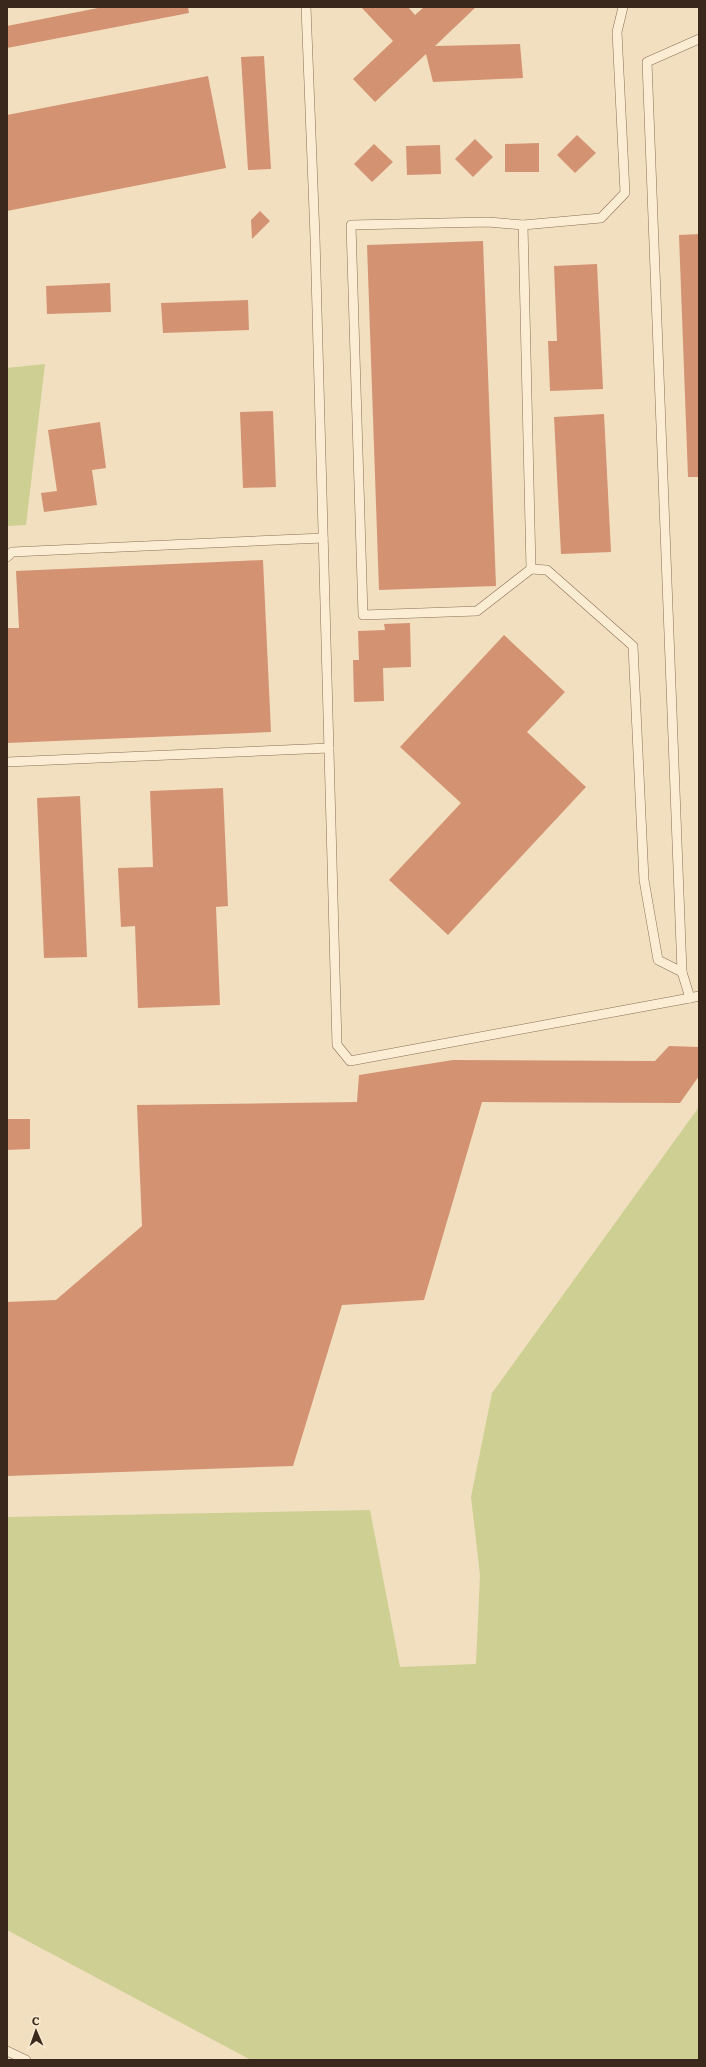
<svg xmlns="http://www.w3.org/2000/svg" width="706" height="2067" font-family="Literata,serif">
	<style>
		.green { fill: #cdd092 }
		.building { fill: #d39372 }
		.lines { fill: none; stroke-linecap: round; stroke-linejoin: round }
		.lane-casing { stroke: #8b6f56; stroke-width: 10 }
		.lane { stroke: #fbedd3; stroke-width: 9 }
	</style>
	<rect width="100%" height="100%" fill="#f1dfbf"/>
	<g class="green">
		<polygon points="45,364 26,525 7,526 7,368"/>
		<polygon points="699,1107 699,2060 251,2060 7,1930 7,1517 370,1510 400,1667 476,1664 480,1575 471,1497 492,1393"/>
	</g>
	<g class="building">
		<polygon points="103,7 188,7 189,13 7,48 7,26"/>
		<polygon points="361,7 408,7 415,15 424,7 476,7 435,46 520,44 523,78 433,82 426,54 375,102 353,79 393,41"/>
		<polygon points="264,56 271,169 248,170 241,57"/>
		<polygon points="208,76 226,168 7,211 7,115"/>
		<polygon points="577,135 596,153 575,173 557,155"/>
		<polygon points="475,139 493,157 473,177 455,159"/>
		<polygon points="539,143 539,172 505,172 505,144"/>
		<polygon points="374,144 393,162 372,182 354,164"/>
		<polygon points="440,145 441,174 407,175 406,146"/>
		<polygon points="260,211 270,221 252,239 251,220"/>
		<polygon points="699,234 699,477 688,477 679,235"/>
		<polygon points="483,241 496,586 379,590 367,245"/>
		<polygon points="597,264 603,389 550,391 548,341 557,341 554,266"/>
		<polygon points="110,283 111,312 47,314 46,286"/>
		<polygon points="248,300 249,330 163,333 161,303"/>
		<polygon points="273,411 276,487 243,488 240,412"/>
		<polygon points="604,414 611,552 561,554 554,417"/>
		<polygon points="100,422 106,468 92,470 97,505 44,512 41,493 57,491 48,430"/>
		<polygon points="263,560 271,732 7,743 7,628 19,628 16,571"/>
		<polygon points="410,623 411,667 383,668 384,701 354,702 353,660 359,660 358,631 385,630 384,624"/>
		<polygon points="504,635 565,692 527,732 586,787 448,935 389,880 461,803 400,747"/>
		<polygon points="223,788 228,906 216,907 220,1005 138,1008 135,926 121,927 118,868 153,867 150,791"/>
		<polygon points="80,796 87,957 44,958 37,798"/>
		<polygon points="669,1046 699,1047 699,1076 680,1103 482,1102 424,1300 342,1305 293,1466 7,1476 7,1302 56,1300 142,1226 137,1105 357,1102 359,1075 453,1060 655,1061"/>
		<polygon points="7,1119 30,1119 30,1149 7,1150"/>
	</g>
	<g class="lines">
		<defs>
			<g id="lane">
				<polyline points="306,7 315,237 337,1045 350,1061 690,998"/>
				<polyline points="623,7 617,32 625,193 601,218 523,225 488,222 351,225 363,615 477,611 531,569 547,570 633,646 644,880 658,960 682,972"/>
				<polyline points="699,39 647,62 682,972 690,998 699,996"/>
				<polyline points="523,225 531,569"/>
				<polyline points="7,557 12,552 323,538"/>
				<polyline points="7,762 329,748"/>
				<polyline points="7,2051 26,2060"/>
			</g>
		</defs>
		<use href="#lane" class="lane-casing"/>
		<use href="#lane" class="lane"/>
	</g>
	<rect width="706" height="2067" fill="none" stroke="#3a281c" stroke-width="16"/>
	<g transform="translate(36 2031) rotate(358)" stroke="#f8e9cf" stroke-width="3" paint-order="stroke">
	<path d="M0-3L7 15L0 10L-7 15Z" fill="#3a281c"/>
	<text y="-6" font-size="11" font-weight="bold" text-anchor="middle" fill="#3a281c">С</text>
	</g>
</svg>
